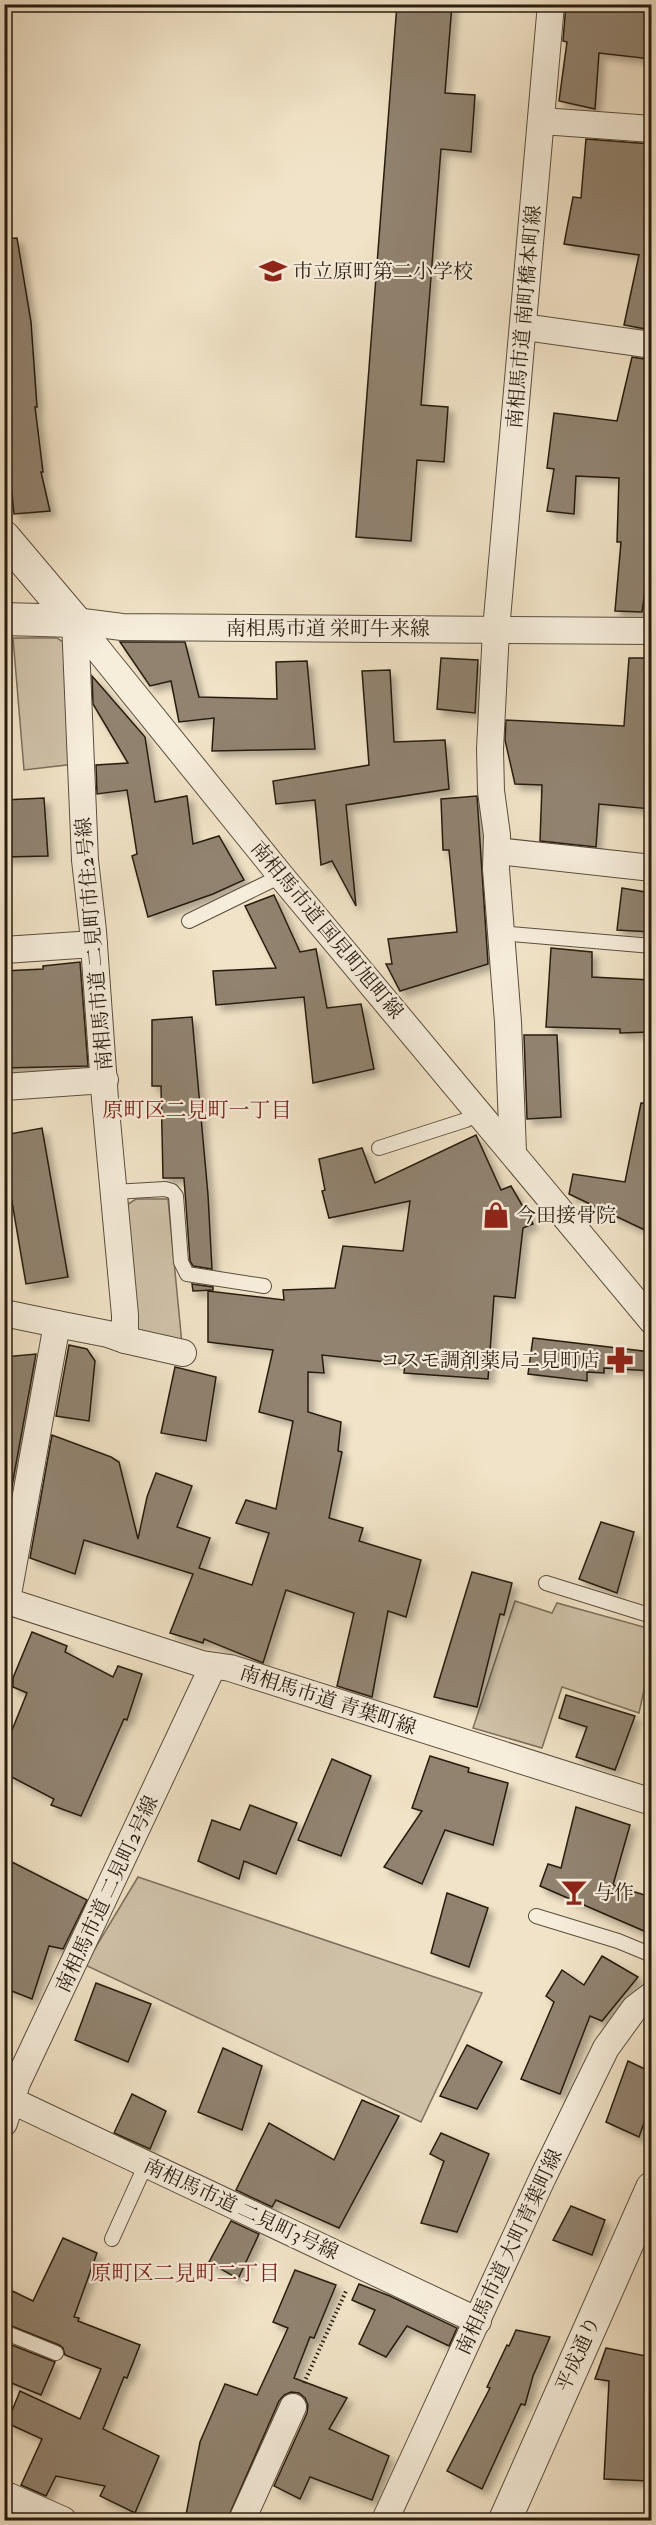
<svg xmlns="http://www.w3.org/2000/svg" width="656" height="2525" font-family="'IM FELL Double Pica','Noto Serif JP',serif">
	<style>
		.green { fill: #cfc1a8; stroke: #7c6e5c; stroke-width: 1.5 }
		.building { fill: #91836f; stroke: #281c10; stroke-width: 1.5; filter: url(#shadow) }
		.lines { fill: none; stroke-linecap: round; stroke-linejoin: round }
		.service-casing { stroke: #5a4e3e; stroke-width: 16 }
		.minor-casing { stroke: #5a4e3e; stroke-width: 28 }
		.tertiary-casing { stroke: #5a4e3e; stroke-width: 34 }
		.path { stroke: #281c10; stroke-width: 4; stroke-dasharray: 1.5 3; stroke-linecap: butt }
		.service { stroke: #f6eddb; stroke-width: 14 }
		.minor { stroke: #f6eddb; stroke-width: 26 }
		.tertiary { stroke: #f6eddb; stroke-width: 32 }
		.labels { text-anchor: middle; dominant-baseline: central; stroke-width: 4.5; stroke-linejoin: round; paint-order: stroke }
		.poi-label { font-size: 20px; fill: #281c10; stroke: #f6eddb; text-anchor: start }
		.street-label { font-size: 20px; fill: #281c10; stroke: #f6eddb }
		.neighbourhood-label { font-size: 21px; fill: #7a1f14; stroke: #f6eddb }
	</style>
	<defs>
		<filter id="shadow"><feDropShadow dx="5.5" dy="5.5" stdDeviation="3" flood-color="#0004"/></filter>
	</defs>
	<rect width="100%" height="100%" fill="#f1e3c7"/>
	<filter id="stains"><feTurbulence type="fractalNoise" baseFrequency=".00333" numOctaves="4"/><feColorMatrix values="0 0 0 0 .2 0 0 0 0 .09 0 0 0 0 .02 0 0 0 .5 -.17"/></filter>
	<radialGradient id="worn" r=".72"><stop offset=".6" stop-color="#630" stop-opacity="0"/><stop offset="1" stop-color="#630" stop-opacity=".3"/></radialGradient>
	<g class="green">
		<polygon points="13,638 57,638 66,644 75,764 24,770"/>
		<polygon points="136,1199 168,1199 182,1344 136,1335 125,1206"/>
		<polygon points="515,1601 552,1613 557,1603 651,1629 651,1658 639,1713 562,1687 542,1748 473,1728"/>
		<polygon points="138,1877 482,1993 421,2122 85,1965"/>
	</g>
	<g class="building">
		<polygon points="397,4 452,4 445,93 475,95 471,152 441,149 421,405 448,407 444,462 417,460 411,541 356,537"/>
		<polygon points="566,4 651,4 651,59 599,53 595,109 559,101 567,42 563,41"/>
		<polygon points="586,139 651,144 651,330 624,325 639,255 564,244 573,197 581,198"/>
		<polygon points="17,238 31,322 37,407 35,407 43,472 41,472 50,511 14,514 10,474 4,475 4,418 7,417 4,239"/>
		<polygon points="632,357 651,360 651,549 642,612 615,611 621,542 617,542 619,478 576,476 574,514 547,511 554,469 547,468 554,413 617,421"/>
		<polygon points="120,642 185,642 199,697 277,699 276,662 307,661 315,749 212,751 214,718 179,722 171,681 150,686"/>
		<polygon points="441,658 478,660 475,713 437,709"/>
		<polygon points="629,658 651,658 651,809 599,804 596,847 540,841 542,785 515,784 505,740 506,720 624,726"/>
		<polygon points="390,670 394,742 445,740 449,789 346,805 356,906 332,861 321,865 315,800 276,804 273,781 369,765 362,671"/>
		<polygon points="92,676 145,737 155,802 187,796 193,844 219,836 244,880 213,894 148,917 132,856 137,854 127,790 97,794 96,765 128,763 93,704"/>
		<polygon points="477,796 488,964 400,991 386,964 392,964 388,939 457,932 449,850 443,850 441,799"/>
		<polygon points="44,798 48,856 4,857 4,800"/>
		<polygon points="622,888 651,893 651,932 617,930"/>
		<polygon points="274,895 300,952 316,949 327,1008 361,1004 374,1069 313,1083 304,997 216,1005 213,971 276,968 245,906"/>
		<polygon points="551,948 592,952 592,977 651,980 651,1032 620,1033 620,1029 546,1027"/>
		<polygon points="80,962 88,1066 4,1068 4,971 43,969 43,966"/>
		<polygon points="192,1017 208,1195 212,1269 193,1266 190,1261 184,1178 163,1178 161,1086 152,1086 152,1020"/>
		<polygon points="524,1035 557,1035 561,1117 527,1119"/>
		<polygon points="641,1103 651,1104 651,1233 569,1194 573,1174 625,1182"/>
		<polygon points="42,1128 68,1277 26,1284 4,1155 4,1135"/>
		<polygon points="476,1135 501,1190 511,1186 533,1224 523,1228 515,1298 494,1296 488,1379 404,1373 405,1364 322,1355 324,1373 308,1372 308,1412 341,1422 338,1451 342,1452 329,1518 363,1528 359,1541 421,1560 406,1617 388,1611 372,1697 337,1686 354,1613 286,1590 263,1663 204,1639 203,1643 170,1633 193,1574 84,1540 75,1574 30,1558 52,1435 111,1457 119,1462 138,1539 147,1497 156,1473 192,1486 177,1527 210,1538 199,1568 252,1585 269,1533 236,1523 246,1500 276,1509 293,1421 259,1412 273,1350 208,1342 208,1291 284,1300 283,1290 335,1288 343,1246 403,1251 410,1201 329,1218 322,1191 325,1190 319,1159 362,1148 375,1183"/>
		<polygon points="192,1284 213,1287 213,1290 193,1291"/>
		<polygon points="533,1338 651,1352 651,1371 604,1368 604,1373 587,1372 587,1381 528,1374"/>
		<polygon points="69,1345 87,1349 95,1361 89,1421 56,1416"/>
		<polygon points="36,1354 4,1530 4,1357"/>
		<polygon points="175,1367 216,1377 206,1441 161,1433"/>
		<polygon points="601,1522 634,1532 617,1593 579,1579"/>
		<polygon points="472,1572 512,1583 504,1615 500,1614 477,1707 434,1697"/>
		<polygon points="32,1632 67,1646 65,1652 113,1677 118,1666 142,1674 127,1720 124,1719 81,1816 51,1805 54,1799 4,1773 4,1750 27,1693 13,1687 13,1678"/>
		<polygon points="566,1695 635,1716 615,1770 576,1757 587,1727 559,1718"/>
		<polygon points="430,1756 469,1768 468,1772 508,1783 493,1845 445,1830 422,1884 384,1867 422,1811 412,1808"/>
		<polygon points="332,1759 371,1776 341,1856 298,1840"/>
		<polygon points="250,1805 297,1823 276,1874 244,1861 239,1879 198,1861 212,1820 240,1830"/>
		<polygon points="576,1807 630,1825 613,1885 651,1897 651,1934 540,1886 548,1864 561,1868"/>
		<polygon points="4,1858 87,1900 63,1949 49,1946 32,1999 4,1988"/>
		<polygon points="447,1893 488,1908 469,1967 431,1953"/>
		<polygon points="602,1956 638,1977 602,2021 590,2016 560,2094 521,2079 554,2002 546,1996 562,1970 584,1985"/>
		<polygon points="96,1983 151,2004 128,2062 75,2040"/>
		<polygon points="467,2045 502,2062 477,2109 440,2096"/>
		<polygon points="223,2048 262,2066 242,2130 198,2112"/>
		<polygon points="628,2061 651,2072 651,2103 639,2137 606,2122"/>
		<polygon points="132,2094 166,2111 150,2149 114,2133"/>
		<polygon points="362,2100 399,2116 339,2228 276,2200 272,2207 236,2190 269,2123 334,2160"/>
		<polygon points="441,2133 489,2154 457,2232 421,2223 444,2161 430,2154"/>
		<polygon points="571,2206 605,2220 592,2255 553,2240"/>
		<polygon points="231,2221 259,2234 238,2279 209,2262"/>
		<polygon points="63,2238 97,2253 74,2317 79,2318 78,2321 140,2345 127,2378 124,2377 103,2429 159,2456 135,2513 100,2496 105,2486 56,2476 46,2496 21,2485 42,2439 7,2423 20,2391 80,2419 101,2369 65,2355 63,2348 59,2345 4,2323 4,2287 33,2301"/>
		<polygon points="295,2270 336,2285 314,2338 310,2337 294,2378 347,2398 329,2429 389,2456 372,2500 310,2477 300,2499 274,2486 307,2413 308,2405 305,2398 299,2393 291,2392 284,2395 279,2401 227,2520 185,2520 200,2442 225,2384 257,2395 288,2328 273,2322"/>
		<polygon points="359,2284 390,2296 457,2328 449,2346 407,2326 386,2357 359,2344 375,2310 352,2300"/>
		<polygon points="516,2330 550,2337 533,2376 525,2405 521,2404 482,2489 447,2471 490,2388 487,2387 507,2345 509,2346"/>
		<polygon points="4,2342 55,2362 41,2395 4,2380"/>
		<polygon points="606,2348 651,2357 649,2481 604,2479 609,2381 595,2379"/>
		<polygon points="9,2513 27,2520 6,2520"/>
	</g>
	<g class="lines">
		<defs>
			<g id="service">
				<polyline points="189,921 281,876"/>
				<polyline points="500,933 652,946"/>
				<polyline points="379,1148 466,1120 480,1113"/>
				<polyline points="114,1192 165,1189 172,1191 176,1196 181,1262 187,1274 264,1286"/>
				<polyline points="546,1583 652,1616"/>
				<polyline points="536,1916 618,1941 652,1955"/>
				<polyline points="112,2239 146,2164"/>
				<polyline points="4,2332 56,2353"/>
			</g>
			<g id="minor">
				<polyline points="542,121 652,129"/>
				<polyline points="524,327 652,345"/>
				<polyline points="75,621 281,876 652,1321"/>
				<polyline points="75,621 122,627 652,631"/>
				<polyline points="497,851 652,868"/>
				<polyline points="4,950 94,944"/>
				<polyline points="4,1087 105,1080"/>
				<polyline points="513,1152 508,1022 496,869 497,835 491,791 490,749 496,630 551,4"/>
				<polyline points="4,1313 57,1324 7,1600"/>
				<polyline points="57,1324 108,1334 125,1340 125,1315 105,1099 93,931 85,860 75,621"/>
				<polyline points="125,1340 183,1353"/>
				<polyline points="4,1600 202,1664 230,1668 652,1802"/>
				<polyline points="4,2097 478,2321"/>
				<polyline points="4,2123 17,2083 213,1666"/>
				<polyline points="4,2494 63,2520"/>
				<polyline points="242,2520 293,2407"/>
				<polyline points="385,2520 543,2177 606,2048 635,2008 652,1995"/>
			</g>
			<g id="tertiary">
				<polyline points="4,537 75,621"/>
				<polyline points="4,619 75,621"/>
				<polyline points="505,2520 652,2188"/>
			</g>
		</defs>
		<use href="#service" class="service-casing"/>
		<use href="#minor" class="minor-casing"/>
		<use href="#tertiary" class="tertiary-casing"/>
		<polyline class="path" points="304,2383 347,2289"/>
		<use href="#service" class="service"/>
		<use href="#minor" class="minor"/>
		<use href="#tertiary" class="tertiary"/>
	</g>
	<defs>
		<symbol id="school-bare" viewBox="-9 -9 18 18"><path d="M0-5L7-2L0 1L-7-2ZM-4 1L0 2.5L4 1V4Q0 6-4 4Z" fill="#8f2418" stroke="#f6eddb" stroke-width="2.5" paint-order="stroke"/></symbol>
		<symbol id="shop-bare" viewBox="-9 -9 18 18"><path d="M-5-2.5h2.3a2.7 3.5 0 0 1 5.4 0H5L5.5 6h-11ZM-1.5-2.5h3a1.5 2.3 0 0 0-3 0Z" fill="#8f2418" stroke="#f6eddb" stroke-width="2.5" paint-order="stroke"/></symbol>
		<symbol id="pharmacy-bare" viewBox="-9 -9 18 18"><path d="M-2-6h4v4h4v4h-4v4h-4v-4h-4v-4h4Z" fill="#8f2418" stroke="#f6eddb" stroke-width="2.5" paint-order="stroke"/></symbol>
		<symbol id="bar-bare" viewBox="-9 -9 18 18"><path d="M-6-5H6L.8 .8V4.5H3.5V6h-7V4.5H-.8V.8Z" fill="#8f2418" stroke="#f6eddb" stroke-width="2.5" paint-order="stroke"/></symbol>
	</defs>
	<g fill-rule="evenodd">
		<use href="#school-bare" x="254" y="252" width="38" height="38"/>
		<use href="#shop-bare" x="477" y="1196" width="38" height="38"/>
		<use href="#pharmacy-bare" x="601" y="1341" width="38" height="38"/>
		<use href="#bar-bare" x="555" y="1873" width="38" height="38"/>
	</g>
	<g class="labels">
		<g class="poi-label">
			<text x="293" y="271">市立原町第二小学校</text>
			<text x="516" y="1215">今田接骨院</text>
			<text x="600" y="1360" text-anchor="end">コスモ調剤薬局二見町店</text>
			<text x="594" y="1892">与作</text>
		</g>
		<g class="street-label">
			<text transform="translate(524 317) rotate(-85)">南相馬市道 南町橋本町線</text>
			<text x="328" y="628">南相馬市道 栄町牛来線</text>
			<text transform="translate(327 930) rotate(50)">南相馬市道 国見町旭町線</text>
			<text transform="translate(94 944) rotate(-95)">南相馬市道 二見町市住2号線</text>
			<text transform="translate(328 1700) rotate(18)">南相馬市道 青葉町線</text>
			<text transform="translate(107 1894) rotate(-65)">南相馬市道 二見町2号線</text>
			<text transform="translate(241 2209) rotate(25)">南相馬市道 二見町3号線</text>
			<text transform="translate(509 2252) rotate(-65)">南相馬市道 大町青葉町線</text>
			<text transform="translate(578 2354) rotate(-66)">平成通り</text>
		</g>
		<g class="neighbourhood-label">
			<text x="197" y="1110">原町区二見町一丁目</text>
			<text x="185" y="2273">原町区二見町二丁目</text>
		</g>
	</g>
	<rect width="656" height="2525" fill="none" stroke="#f1e3c7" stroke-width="24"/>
	<rect x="6" y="6" width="644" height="2513" fill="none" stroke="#281c10" stroke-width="3"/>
	<rect x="12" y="12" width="632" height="2501" fill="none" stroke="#281c10" stroke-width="1.5"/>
	<rect width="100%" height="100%" filter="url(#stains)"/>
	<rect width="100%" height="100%" fill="url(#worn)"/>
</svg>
